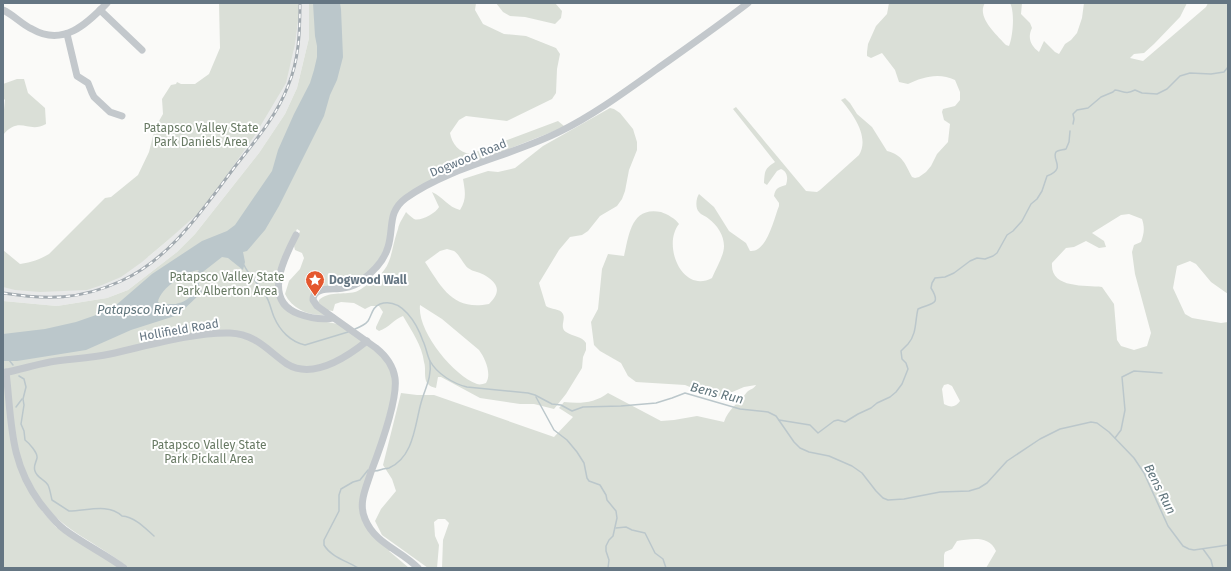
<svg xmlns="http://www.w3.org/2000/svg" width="1231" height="571" font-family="'Fira Sans',sans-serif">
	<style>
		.built { fill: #e8e9e9 }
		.green { fill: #dadfd7; fill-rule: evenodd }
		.water { fill: #bbc7cb; fill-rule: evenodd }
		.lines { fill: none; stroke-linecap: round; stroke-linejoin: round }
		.stream { stroke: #bbc7cb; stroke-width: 1.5 }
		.minor { stroke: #c3c8cc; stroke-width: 7 }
		.rail-casing { stroke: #a2aab0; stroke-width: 3 }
		.rail { stroke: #fff; stroke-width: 1.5; stroke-dasharray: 4.5; stroke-linecap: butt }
		.labels { text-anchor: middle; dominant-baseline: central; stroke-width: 4; stroke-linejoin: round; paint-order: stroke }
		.park-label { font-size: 12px; fill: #687a64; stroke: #fff }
		.street-label { font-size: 12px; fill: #657683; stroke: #fff }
		.poi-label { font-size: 12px; font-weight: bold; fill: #657683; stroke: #fff; text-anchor: start }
		.water-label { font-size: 13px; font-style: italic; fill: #60757c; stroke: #fff }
	</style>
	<rect width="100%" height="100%" fill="#fafaf8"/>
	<polygon class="built" points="294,3 309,3 309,38 297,88 285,114 259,153 195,234 177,252 128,290 107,298 57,306 3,301 3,286 148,257 167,241 184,224"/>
	<g class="green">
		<path d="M219 3H298L299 12 295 44 286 83 255 135 203 209 167 241 142 262 121 277 102 285 87 290 40 292 15 290 3 287V250L20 264C32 262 39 260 49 254L105 198 111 197 138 175 149 152 155 128 163 114 162 99 171 85 176 84 177 82 181 84H195L209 74 220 48Z"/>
		<path d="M309 3H476L475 10 483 24 504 34 526 36 556 48 560 54 557 69 556 93 552 99 507 121 466 116 459 120 450 133C452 144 459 152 470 154L558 121 564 126 562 128 481 160 400 201C391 231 384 270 351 284 341 289 324 290 312 293L325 315C309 316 292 309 285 294L289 281 300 269 304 258 302 253 295 250 294 246 300 231 297 229 290 244 278 297 310 319 338 324 375 349 386 361 393 378 392 397 360 512 391 551H389L409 568H129C101 545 69 534 45 506L42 511 56 527 120 568H3V301L57 306 107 298 128 290 177 252 195 234 259 153 285 114 297 88 309 38Z"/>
		<polygon points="496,3 555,3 562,11 561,18 555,24 525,17 510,16 503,12"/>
		<path d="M889 3H985C976 17 997 35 1006 45L1009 46C1013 36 1015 12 1010 3H1022L1021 14 1030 23 1032 28C1027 38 1031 46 1039 52L1044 41 1055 52 1059 54 1065 44 1071 40 1077 33 1082 18 1084 3H1187L1180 17 1154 44 1144 53 1134 54 1130 58 1143 61 1206 7 1208 3H1228V294L1211 282 1196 264 1190 261 1177 266 1173 288 1185 314 1192 318 1221 323 1228 322V568H986L996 551C989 535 971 539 957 541L952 549 945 552 944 555V568H442L443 540 449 523 445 519H438L434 522 435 536 439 545 437 568H428L382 535 375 521 381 509 396 491 392 479 383 465 401 393 417 395H434L554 437 573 417 559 408 564 402C580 404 595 403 608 393L661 421 674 420 697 416 724 422C728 409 739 403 747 392 750 389 754 389 756 385L744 387 723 396 715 397 685 385 636 382 628 376 621 363 600 351 594 345 591 322 598 309 602 269 608 254 624 256C629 235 631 206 661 212 667 214 676 219 679 224 662 245 682 294 712 278 716 268 724 256 724 246 724 235 717 225 709 219 706 216 701 215 699 212 695 208 696 198 699 194L714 207 729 231 746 243 750 251C767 253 774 218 779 206V203L774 196C775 188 779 187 786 185 788 179 788 172 781 169L777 171 767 185 764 183C765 169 765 169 775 162L733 109 736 107 806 191 817 192 820 190 859 155C870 137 853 114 841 100L845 98 850 103 857 114 872 127 887 151C903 155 905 164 912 177L915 178 919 177 926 172 931 166 937 154 948 142 950 124 944 120 942 112 943 109 955 106 960 100V92L955 80C939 72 922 77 908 84L899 82 895 70 882 53 871 58 867 56V52L868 44 876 26 887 14ZM1129 214 1142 219C1145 228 1144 234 1141 242L1134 245 1132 252 1135 274 1151 333 1147 346 1134 350 1121 346 1117 340 1114 304 1102 287C1085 285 1050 289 1052 263L1066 248 1074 247 1086 241 1099 248 1106 247 1104 241 1092 233 1121 215ZM948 384 952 386 960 401C956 407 951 408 944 404L942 389 944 385Z"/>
		<path d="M17 79H24L28 93 45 108 46 124C28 134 20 115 3 135V119L5 100 3 98V84Z"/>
		<path d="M610 108 614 109 620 113 633 129 637 142V150L629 170 625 191 622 199 617 206 600 216 588 231 582 235 570 237 559 250 539 283 546 306C551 310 560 308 563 314 566 320 559 327 566 332 573 337 582 336 586 343V350L583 357 582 368 566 394 554 409 534 404H520L480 398 441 377H438L436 388C431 387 428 385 426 381 424 374 426 368 424 362 422 345 411 330 403 316 394 319 389 328 379 331L376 329V327L383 312 379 306H371L365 309 354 303 341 302 335 304 333 311 326 310 318 303 319 300C328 291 343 295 355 292 359 291 364 287 368 284 394 268 389 255 398 229 399 223 403 218 406 212 408 214 411 217 414 219 420 222 436 213 439 207L432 192C443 197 448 207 460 210 467 199 465 191 463 179L488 171 498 172 515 168 543 146ZM447 249 454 251C460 255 463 264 468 268 473 272 481 272 486 276 500 285 500 293 489 304 453 311 442 288 425 262L440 251ZM420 305 442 319 479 350C485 358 492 374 486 383 483 384 480 385 477 384 453 375 417 331 420 305Z"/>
	</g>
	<path class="water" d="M313 3H340L341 9 343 57 337 80 330 95 324 116 279 206 265 230 247 251 243 252 245 262 243 270 228 258 222 257 199 275V285L202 292 178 315 131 330 86 350 17 361H3V334L45 329 76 322 99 314 115 306 152 274 202 241 227 231 235 225 272 171 278 150 294 114 310 83 314 70 317 57V46L315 36ZM199 270C192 278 194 282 196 292 191 296 185 302 179 303 175 305 169 303 163 305L158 302C160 288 187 271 199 270Z"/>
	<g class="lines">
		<g class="stream">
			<path d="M1073 124 1074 119 1073 114 1077 110 1088 108 1101 97 1113 92 1115 90C1124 91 1125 95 1135 90L1142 93 1157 94 1167 89 1180 76 1190 73 1211 74 1224 72 1228 67"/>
			<path d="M244 265C249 276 259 284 265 294 270 302 271 310 274 317 280 331 291 342 305 345L348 332"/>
			<path d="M355 329C360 327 365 325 368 321 372 315 372 307 380 304 402 297 417 324 423 341 426 347 427 355 430 361 437 374 454 384 467 387L528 393 535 395 552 404 561 405 572 411 583 407 621 406 656 403 672 398 685 393 740 409 768 412 776 416 794 442 800 448 809 452 829 456 852 466 862 473 876 491 883 498 888 500 904 499 940 492 969 491 979 488 987 483 1007 461 1040 439 1060 429 1069 427 1091 422 1097 423 1109 432 1134 458 1144 473 1168 526 1183 546 1189 549 1194 550 1228 545"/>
			<polyline points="9,360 13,365"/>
			<path d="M19 376 24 379 26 387 23 399 24 405 21 424 24 431 25 440C29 443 38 453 37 458 36 463 33 466 35 471 37 478 44 479 48 485 50 489 51 496 52 500L69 511C87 511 108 503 122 516 135 517 145 528 154 536"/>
			<polyline points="536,397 554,430 567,440 577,452 584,463 587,478 589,481 600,485 606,495 607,500 616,511 617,518 613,536 609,540 606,546 606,551 609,560 608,568"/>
			<polyline points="16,407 22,399"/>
			<path d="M779 420 810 425 818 433 834 421 838 420 845 422 858 414 871 408 877 403 890 397 896 392 902 384 908 369 906 363 902 359 901 351C904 348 906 346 908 344 917 334 915 320 918 309 928 303 943 307 931 288L932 283 935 278 945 277 954 273 970 261 977 258 985 259 993 256 997 253 1007 235 1013 231 1022 221 1031 204 1037 199 1042 191 1047 176C1067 169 1051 159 1056 152 1058 150 1063 150 1066 149L1069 142 1070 131"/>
			<polyline points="1115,438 1121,430 1125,410 1122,377 1134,371 1162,373"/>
			<path d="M374 471C378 471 380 470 383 469 386 468 386 469 389 468 414 457 415 424 421 403 425 388 432 378 430 361"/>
			<polyline points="616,528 626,527 632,530 645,533 655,553 663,559 666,568"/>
			<polyline points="1203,549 1211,560 1213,568"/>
			<path d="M358 568C347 561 331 557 324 545V540L339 511V495L341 489 353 482 360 480 368 470"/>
		</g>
		<g class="minor">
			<path d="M3 10C14 15 21 24 32 29 63 47 87 24 107 3"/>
			<polyline points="100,10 142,50"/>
			<polyline points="67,34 77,76 88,83 92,93 94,97 110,112 122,116"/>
			<path d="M296 235C284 258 262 301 299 314 310 318 322 320 333 318"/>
			<path d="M6 372C12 422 9 461 40 503 48 513 55 523 65 530 84 544 105 554 124 568"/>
			<path d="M3 373C19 370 34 365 50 362 70 359 91 358 110 354 147 346 193 332 230 333 256 334 268 351 287 364 313 380 347 357 367 341"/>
			<path d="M418 568C401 550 375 544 365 519 358 503 366 488 371 472 379 451 398 399 395 378 393 365 386 356 376 348L317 306 313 300C313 286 333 290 343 288 350 287 357 285 362 280 373 272 384 261 388 247 394 228 387 212 406 198 451 166 512 156 561 131 595 114 626 91 657 69 688 47 718 26 748 3"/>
		</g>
		<defs>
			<path id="rail" d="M3 293C47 300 80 300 121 281 172 258 204 207 237 164 256 140 277 115 288 86 299 60 300 31 300 3"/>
		</defs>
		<use href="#rail" class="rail-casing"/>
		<use href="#rail" class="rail"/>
	</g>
	<defs>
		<symbol id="sight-pin" viewBox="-11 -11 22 30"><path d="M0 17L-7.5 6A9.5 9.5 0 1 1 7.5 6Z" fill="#e4572e" stroke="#fff"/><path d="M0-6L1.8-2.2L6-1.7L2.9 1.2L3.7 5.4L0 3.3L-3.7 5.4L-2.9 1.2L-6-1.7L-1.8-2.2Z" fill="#fff"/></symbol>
	</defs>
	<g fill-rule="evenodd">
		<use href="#sight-pin" x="304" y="269" width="22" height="30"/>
	</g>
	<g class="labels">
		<g class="park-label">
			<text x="201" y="128">Patapsco Valley State<tspan x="201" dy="14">Park Daniels Area</tspan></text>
			<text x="227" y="277">Patapsco Valley State<tspan x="227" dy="14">Park Alberton Area</tspan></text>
			<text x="209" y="445">Patapsco Valley State<tspan x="209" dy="14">Park Pickall Area</tspan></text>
		</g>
		<g class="street-label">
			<text transform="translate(468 158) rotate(-22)">Dogwood Road</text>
			<text transform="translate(179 330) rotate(-10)">Hollifield Road</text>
		</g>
		<g class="poi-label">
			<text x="329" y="280">Dogwood Wall</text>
		</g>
		<g class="water-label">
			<text x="140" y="309">Patapsco River</text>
			<text transform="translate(717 393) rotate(14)">Bens Run</text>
			<text transform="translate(1160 489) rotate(63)">Bens Run</text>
		</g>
	</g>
	<rect width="1231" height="571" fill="none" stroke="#657683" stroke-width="8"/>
</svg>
